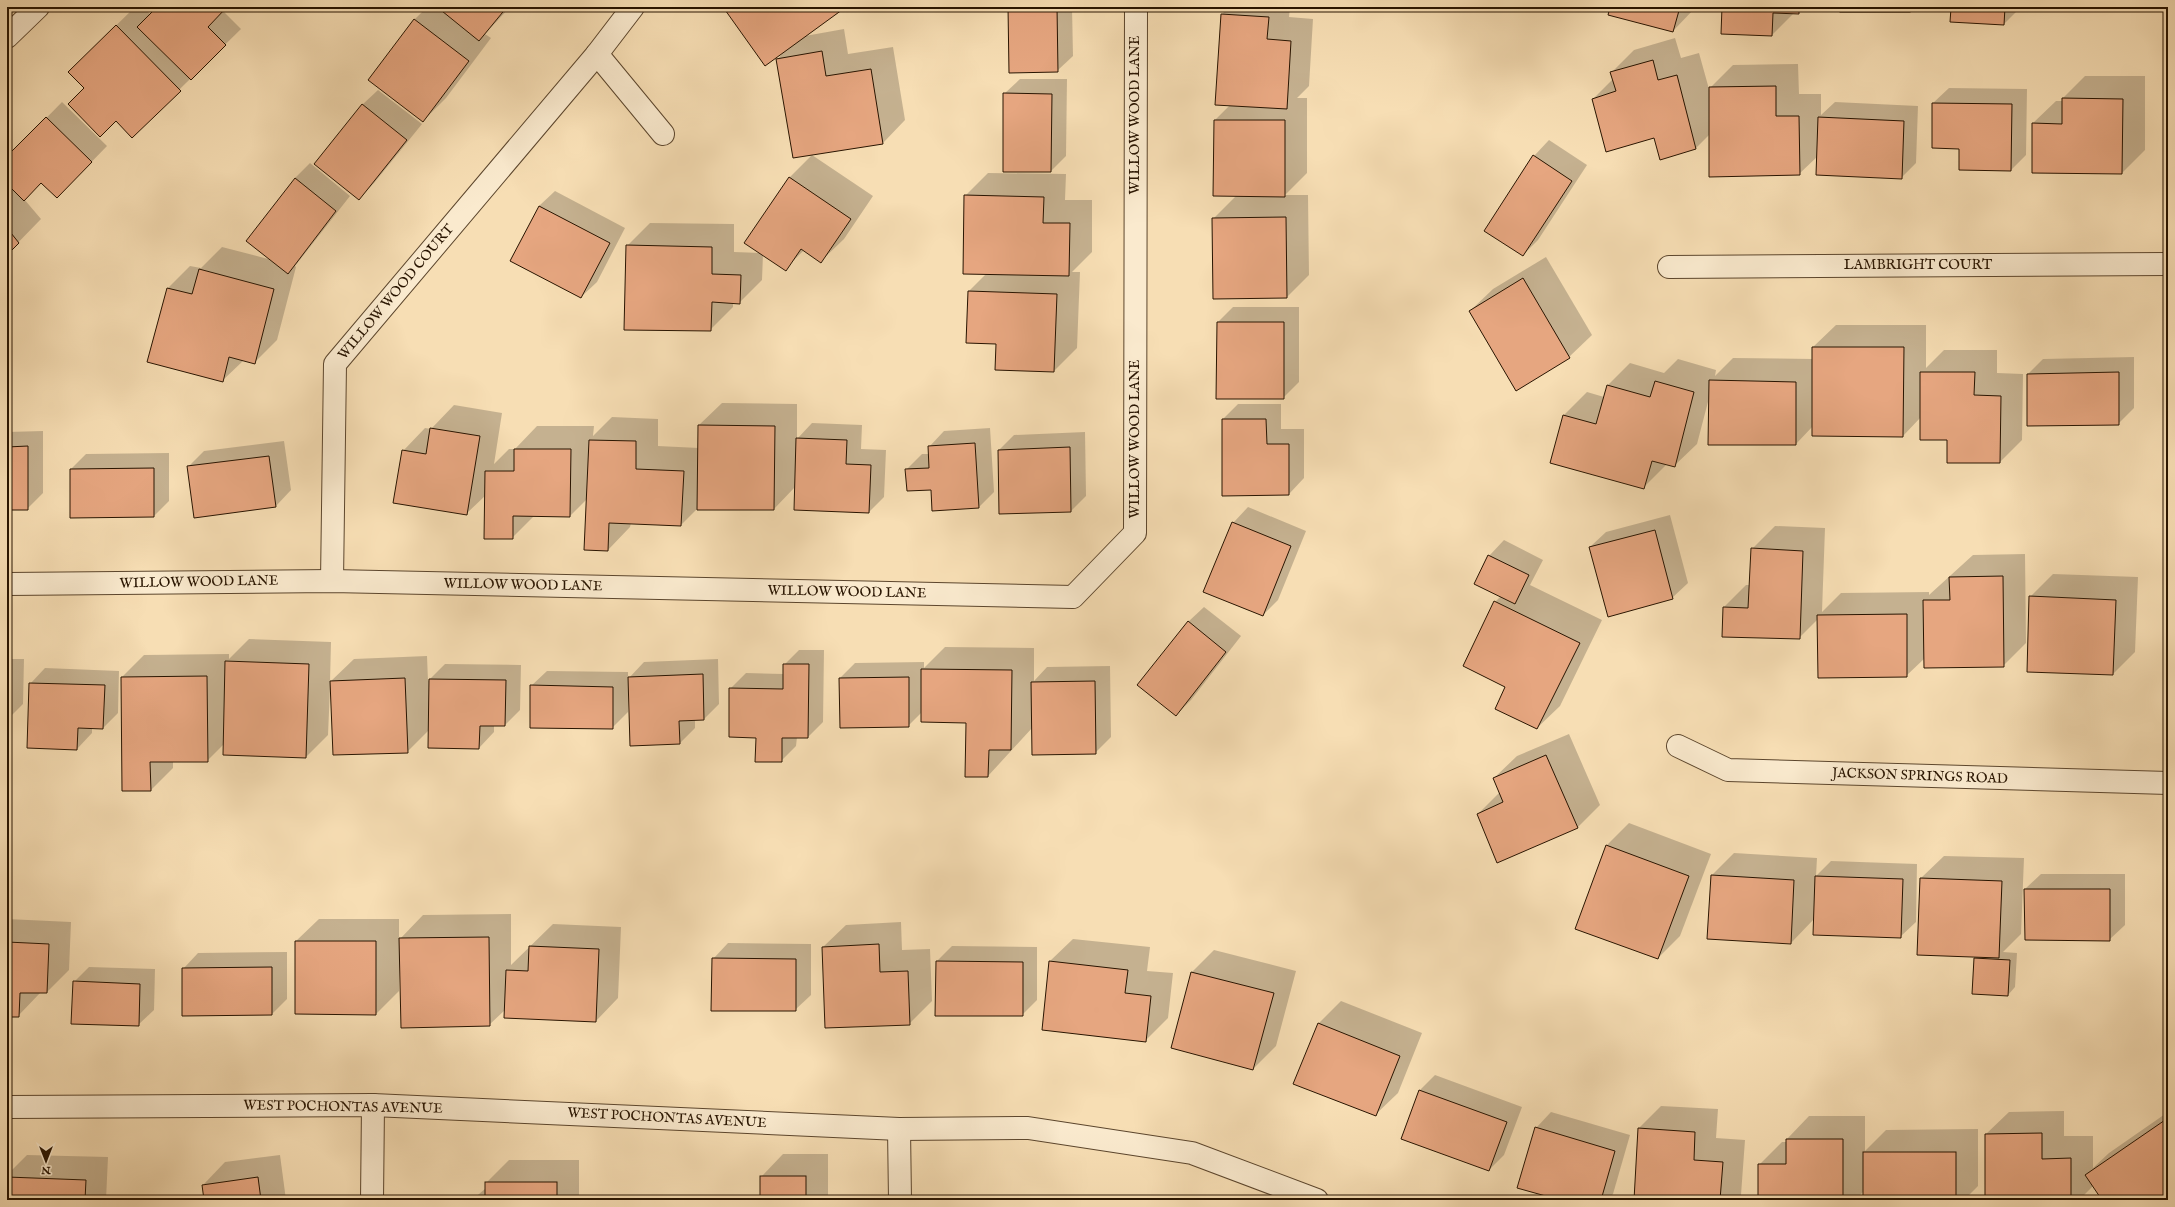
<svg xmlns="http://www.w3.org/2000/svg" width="2175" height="1207" font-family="'IM FELL English',serif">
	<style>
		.shadow { fill: #0003 }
		.building { fill: #e6a680; stroke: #281400 }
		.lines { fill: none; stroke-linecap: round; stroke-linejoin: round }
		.minor-casing { stroke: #5c462d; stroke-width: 24 }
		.minor { stroke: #faeace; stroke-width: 22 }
		.labels { text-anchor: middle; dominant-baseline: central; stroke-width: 3.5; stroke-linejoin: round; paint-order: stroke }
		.street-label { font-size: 14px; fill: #281400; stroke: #faeace }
	</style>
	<rect width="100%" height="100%" fill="#f7deb4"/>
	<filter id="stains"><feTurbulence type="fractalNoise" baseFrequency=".005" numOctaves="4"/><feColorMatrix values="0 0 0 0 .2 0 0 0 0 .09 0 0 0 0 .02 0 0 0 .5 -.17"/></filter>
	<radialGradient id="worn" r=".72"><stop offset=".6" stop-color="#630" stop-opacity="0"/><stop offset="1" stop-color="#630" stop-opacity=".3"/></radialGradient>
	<g class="shadow">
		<polygon points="135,7 143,7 151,15 158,7 226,7 223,11 241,29 132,136 85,88 92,49"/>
		<polygon points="427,7 510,7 485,34 491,38 446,98 423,121 414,20"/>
		<polygon points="724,7 845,7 805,36 844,29 848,54 893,47 905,120 883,143 778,59 784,51"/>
		<polygon points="1009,7 1072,7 1073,56 1057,71"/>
		<polygon points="1229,7 1290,7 1289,17 1313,19 1309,86 1297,98 1307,98 1307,173 1285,195 1308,195 1309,275 1287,297 1213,219 1237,195 1215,120 1230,105 1222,14"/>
		<polygon points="1611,7 1696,7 1673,31"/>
		<polygon points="1723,7 1804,7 1798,13 1794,13 1772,35"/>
		<polygon points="1952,7 2021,7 2004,24"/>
		<polygon points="1675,38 1681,58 1699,53 1709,89 1733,65 1798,64 1799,94 1821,94 1821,115 1835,102 1918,106 1916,163 1901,178 1818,156 1799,174 1710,134 1696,148 1661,158 1655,137 1593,99 1613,79 1611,73 1634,50"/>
		<polygon points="2085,76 2145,76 2145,150 2122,173 2033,123 2056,101 2063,101 2063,98"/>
		<polygon points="1020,79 1067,79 1066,156 1051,171 1004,94"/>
		<polygon points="1949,88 2027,89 2026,155 2011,170 1960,148 1933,147 1933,103"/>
		<polygon points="378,90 422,124 374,183 359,199 362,105"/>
		<polygon points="62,102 107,146 72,182 42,182 24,199 41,219 7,254 7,158"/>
		<polygon points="1549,140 1587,165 1538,240 1523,255 1485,231 1534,156"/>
		<polygon points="812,155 873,196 844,239 821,261 804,250 785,269 763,254 762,280 740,302 733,302 733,307 710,330 627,246 650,223 734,224 734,252 761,253 746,242 790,177"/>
		<polygon points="310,163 350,196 295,266 296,267 277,340 254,363 244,360 222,381 148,361 168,288 190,266 201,268 222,247 272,260 295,178"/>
		<polygon points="988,173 1066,174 1065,200 1092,200 1092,252 1072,272 1080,272 1077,348 1054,371 997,343 969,291 987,273 965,196"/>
		<polygon points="555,191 625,228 597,282 581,297 539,206"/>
		<polygon points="1546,257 1592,335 1569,357 1470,311 1493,289"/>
		<polygon points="1233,307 1299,307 1299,382 1283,398 1218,322"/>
		<polygon points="1836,325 1926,325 1926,368 1944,350 1997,350 1997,373 2023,374 2022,440 2000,462 1948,439 1921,417 1903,436 1813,426 1796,444 1709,398 1697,444 1674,466 1667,464 1644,487 1551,462 1564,415 1587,392 1604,397 1607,386 1630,363 1664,373 1678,359 1716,370 1715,376 1733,358 1813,359 1813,347"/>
		<polygon points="2134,357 2134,408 2118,424 2028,425 2028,374 2043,359"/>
		<polygon points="722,403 797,404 797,439 812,423 862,425 861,449 886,450 884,497 869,512 795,487 774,509 697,509 681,525 631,523 630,527 608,550 587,499 570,516 534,516 512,538 486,495 466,514 403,451 425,428 431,429 454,405 502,413 494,464 509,449 515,449 537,426 594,426 593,436 612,417 658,419 658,446 699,448 699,425"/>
		<polygon points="1238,404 1281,404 1281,429 1304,429 1304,478 1289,494 1223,495 1223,419"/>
		<polygon points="990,428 994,492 979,507 932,489 906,470 922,454 929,454 929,447 944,431"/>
		<polygon points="43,431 43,493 27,509 7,509 7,432"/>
		<polygon points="1085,432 1086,496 1071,511 999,450 1014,435"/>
		<polygon points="284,441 291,490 276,506 195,517 188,467 204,451"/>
		<polygon points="169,453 169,501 154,516 71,469 86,454"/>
		<polygon points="1248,507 1306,531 1278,600 1263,615 1233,523"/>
		<polygon points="1670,515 1688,583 1672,598 1590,547 1606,532"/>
		<polygon points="1775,526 1825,528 1822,612 1841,593 1929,592 1929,595 1973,555 2025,554 2026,643 2003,666 1925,658 1906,676 1818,619 1799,638 1724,607 1746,585 1750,585 1752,549"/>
		<polygon points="1504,540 1543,560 1530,585 1602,620 1560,706 1537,728 1495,602 1501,596 1489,556"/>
		<polygon points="2053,574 2138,577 2135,652 2113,674 2030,597"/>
		<polygon points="1204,607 1241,636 1191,700 1176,715 1188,622"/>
		<polygon points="249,639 331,642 330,682 354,659 427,656 428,681 445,664 521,665 520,710 505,725 494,725 494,732 479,748 430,729 407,752 330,689 328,735 306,757 224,744 207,761 173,761 173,768 151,790 122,677 144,655 229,654 229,659"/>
		<polygon points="945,647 1034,648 1034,681 1047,667 1110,666 1111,737 1095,753 1033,727 988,776 967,722 922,712 908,726 840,678 855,663 924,662 924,668"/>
		<polygon points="799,650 824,650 823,722 808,737 797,737 796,746 781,761 757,737 730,689 746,673 784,674 784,665"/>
		<polygon points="7,659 24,659 23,704 8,719"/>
		<polygon points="718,659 719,704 704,719 695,720 695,728 680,743 630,693 628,693 628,712 612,728 531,686 547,671 628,672 628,679 644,662"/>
		<polygon points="45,668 119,671 118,713 103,728 92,728 92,733 77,749 30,684"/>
		<polygon points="1569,734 1600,805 1577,828 1478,814 1500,792 1494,778 1517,756"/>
		<polygon points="1629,823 1711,854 1680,936 1658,958 1606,846"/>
		<polygon points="1734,853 1817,858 1816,876 1831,861 1917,864 1916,922 1900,937 1814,919 1791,943 1712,875"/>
		<polygon points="1944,856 2024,858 2021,934 2003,952 2017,953 2015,987 2008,995 1973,993 1975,958 1977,956 1921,878"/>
		<polygon points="2041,874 2125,874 2125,925 2109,940 2025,889"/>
		<polygon points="511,914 511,965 553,924 621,927 618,998 596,1021 505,1010 489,1025 399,961 399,991 376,1014 296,941 319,919 399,919 399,940 423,915"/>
		<polygon points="7,919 71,922 69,970 47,992 41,992 18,1016 7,1016"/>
		<polygon points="901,922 902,950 930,949 932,1001 909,1024 823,947 846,925"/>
		<polygon points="1073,939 1150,947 1147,971 1173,973 1168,1018 1145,1041 1050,961"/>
		<polygon points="728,943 811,944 811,995 795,1010 713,959"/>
		<polygon points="952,946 1037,947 1037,1000 1022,1015 937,961"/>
		<polygon points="1214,950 1296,971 1276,1046 1253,1069 1192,972"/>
		<polygon points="287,952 287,999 272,1014 183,969 198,953"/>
		<polygon points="89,967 155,969 154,1010 138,1025 74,982"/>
		<polygon points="1341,1001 1422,1033 1398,1093 1375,1115 1318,1024"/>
		<polygon points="1435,1075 1522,1107 1504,1155 1489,1170 1402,1138 1420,1090"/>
		<polygon points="1661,1106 1718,1109 1716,1138 1745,1140 1741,1195 1737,1200 1635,1200 1639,1128"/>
		<polygon points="2064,1111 2064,1136 2093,1136 2093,1168 2109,1153 2168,1112 2168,1195 2161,1200 2103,1200 2093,1186 2079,1200 1986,1200 1986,1134 2009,1112"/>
		<polygon points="1551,1112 1630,1135 1613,1194 1607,1200 1564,1200 1536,1128"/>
		<polygon points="1809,1116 1865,1116 1865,1151 1886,1130 1978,1129 1978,1186 1964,1200 1864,1200 1864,1191 1855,1200 1759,1200 1759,1165 1782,1142 1787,1142 1787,1139"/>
		<polygon points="783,1154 828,1154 828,1200 761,1200 761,1177"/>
		<polygon points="27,1155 108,1157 106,1200 7,1200 7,1175"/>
		<polygon points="280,1155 286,1200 205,1200 203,1185 225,1162"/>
		<polygon points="509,1160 579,1160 579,1200 472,1200 486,1188 486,1183"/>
		<polygon points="1104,1196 1144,1200 1100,1200"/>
	</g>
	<g class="building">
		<polygon points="157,7 226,8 208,27 226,45 191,80 137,27"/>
		<polygon points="437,7 507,7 479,41"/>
		<polygon points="723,7 846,7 765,66"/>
		<polygon points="1008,7 1057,7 1058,72 1009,73"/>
		<polygon points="1610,7 1680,7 1673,32 1608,15"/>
		<polygon points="1722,7 1799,7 1799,14 1773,13 1772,36 1721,34"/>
		<rect x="1840" y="7" width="70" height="5"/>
		<polygon points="1943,7 2005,7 2004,25 1950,22 1951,8"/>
		<polygon points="1221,14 1269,17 1267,39 1291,41 1287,109 1215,105"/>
		<polygon points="414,19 469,61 423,122 368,80"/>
		<polygon points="116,25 181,91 132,138 116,121 100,137 68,104 84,88 68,72"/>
		<polygon points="822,51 826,76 871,69 883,144 793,158 776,59"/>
		<polygon points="1653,60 1658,80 1677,75 1696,149 1660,160 1654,138 1606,152 1592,99 1616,91 1610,72"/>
		<polygon points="1776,86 1776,116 1799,116 1800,175 1709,177 1709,87"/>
		<polygon points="1003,93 1052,94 1051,172 1003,172"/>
		<polygon points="2062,98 2123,99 2122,174 2032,173 2032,123 2062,124"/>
		<polygon points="1932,103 2012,104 2011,171 1959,170 1959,149 1932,148"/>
		<polygon points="362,104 407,140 359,200 314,164"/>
		<polygon points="46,117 92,162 57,198 41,183 24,201 7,184 7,156"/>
		<polygon points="1818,117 1904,121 1902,179 1816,175"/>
		<polygon points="1214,120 1285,120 1285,197 1213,196"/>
		<polygon points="1533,155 1572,181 1523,256 1484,231"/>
		<polygon points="789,177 851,219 821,263 801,249 786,271 744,243"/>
		<polygon points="295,178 336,211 288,274 246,241"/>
		<polygon points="964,195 1044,197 1043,223 1070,223 1069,276 963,274"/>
		<polygon points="539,206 610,243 581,298 510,261"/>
		<polygon points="1286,217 1287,298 1213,299 1212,218"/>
		<polygon points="7,228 19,243 7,255"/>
		<polygon points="626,245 712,247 712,274 741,275 740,304 712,302 711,331 624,330"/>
		<polygon points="199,269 274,289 255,364 229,357 223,382 147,362 167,288 192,294"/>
		<polygon points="1523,278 1570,358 1516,391 1469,311"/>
		<polygon points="968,291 1057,294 1054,372 995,370 996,344 966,343"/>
		<polygon points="1217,322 1284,322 1284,399 1216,399"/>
		<polygon points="1812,347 1904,347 1903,437 1812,436"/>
		<polygon points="1920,372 1975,372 1974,395 2001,396 2000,463 1947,463 1947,440 1920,440"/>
		<polygon points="2119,372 2119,425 2027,426 2027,374"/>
		<polygon points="1709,380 1796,382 1796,445 1708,445"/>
		<polygon points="1655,381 1694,392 1675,467 1652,461 1644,489 1550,463 1563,415 1596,424 1607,385 1650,397"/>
		<polygon points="1222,419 1266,419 1267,444 1289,444 1289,495 1222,496"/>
		<polygon points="698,425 775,426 774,510 697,510"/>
		<polygon points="430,428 480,436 467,515 393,503 402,450 426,454"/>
		<polygon points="796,438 847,440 846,464 871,465 869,513 794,510"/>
		<polygon points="589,440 636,441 636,469 684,471 681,526 609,523 608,551 584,550"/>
		<polygon points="975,443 979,508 932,511 931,490 907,491 905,469 929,468 928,446"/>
		<polygon points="28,446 28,510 7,510 7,447"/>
		<polygon points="1070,447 1071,512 999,514 998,450"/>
		<polygon points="514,449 571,449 570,517 513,516 513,539 484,539 485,471 514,471"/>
		<polygon points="269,456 276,507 194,518 187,466"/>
		<polygon points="154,468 154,517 70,518 70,469"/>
		<polygon points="1232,522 1291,546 1263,616 1203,592"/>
		<polygon points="1655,530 1673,599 1608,617 1589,547"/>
		<polygon points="1751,548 1803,551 1800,639 1722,637 1723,607 1748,608"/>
		<polygon points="1488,555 1529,575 1515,604 1474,584"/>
		<polygon points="2003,576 2004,667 1924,668 1923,600 1950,600 1949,577"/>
		<polygon points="2029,596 2116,600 2113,675 2027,672"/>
		<polygon points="1494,601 1580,643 1537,729 1495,709 1505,687 1463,666"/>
		<polygon points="1907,614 1907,677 1818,678 1817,615"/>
		<polygon points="1188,621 1226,652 1176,716 1137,685"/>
		<polygon points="225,661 309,664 306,758 223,755"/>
		<polygon points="783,664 809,664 808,738 782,738 782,762 755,762 756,738 729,737 729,688 783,689"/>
		<polygon points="921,669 1012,670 1011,750 989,750 988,777 965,777 966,723 921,722"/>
		<rect x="7" y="674" width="2" height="46"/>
		<polygon points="703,674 704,720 679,721 680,744 630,746 628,677"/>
		<polygon points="207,676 208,762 150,762 151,791 122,791 121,677"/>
		<polygon points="909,677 909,727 840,728 839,678"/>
		<polygon points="405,678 408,753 333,755 330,681"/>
		<polygon points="429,679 506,680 505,726 480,726 479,749 428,748"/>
		<polygon points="1095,681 1096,754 1032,755 1031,682"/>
		<polygon points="29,683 105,685 103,729 78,728 77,750 27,748"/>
		<polygon points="530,685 613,687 613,729 530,728"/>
		<polygon points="1546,755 1578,828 1497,863 1477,814 1503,802 1493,778"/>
		<polygon points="1606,845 1689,876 1658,959 1575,929"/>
		<polygon points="1711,875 1794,880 1791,944 1707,939"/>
		<polygon points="1815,876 1903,879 1901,938 1813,935"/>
		<polygon points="1920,878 2002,881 1999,958 1917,955"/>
		<polygon points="2024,889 2110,889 2110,941 2025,940"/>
		<polygon points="489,937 490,1026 401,1028 399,938"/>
		<polygon points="295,941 376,941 376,1015 295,1014"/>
		<polygon points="7,942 49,944 47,993 20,993 19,1017 7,1017"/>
		<polygon points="879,944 880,972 908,971 910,1025 825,1028 822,947"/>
		<polygon points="529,946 599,949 596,1022 504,1018 506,970 528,971"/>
		<polygon points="712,958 796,959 796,1011 711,1011"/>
		<polygon points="1974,958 2010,960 2008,996 1972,994"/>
		<polygon points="936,961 1023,962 1023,1016 935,1016"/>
		<polygon points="1049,961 1128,970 1125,993 1151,996 1146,1042 1042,1030"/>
		<polygon points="272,967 272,1015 182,1016 182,968"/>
		<polygon points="1191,972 1274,993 1253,1070 1171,1048"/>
		<polygon points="73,981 140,984 139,1026 71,1024"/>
		<polygon points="1318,1023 1400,1056 1376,1116 1293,1084"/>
		<polygon points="1419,1090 1507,1122 1489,1171 1401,1139"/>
		<polygon points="2168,1118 2168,1196 2163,1200 2102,1200 2085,1175"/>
		<polygon points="1535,1127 1615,1151 1601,1200 1560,1200 1517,1188"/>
		<polygon points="1638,1128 1695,1132 1694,1160 1723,1162 1720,1200 1634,1200"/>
		<polygon points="2042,1133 2042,1159 2071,1158 2071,1200 1985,1200 1985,1134"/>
		<polygon points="1786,1139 1843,1139 1843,1200 1758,1200 1758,1164 1786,1164"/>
		<rect x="1863" y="1152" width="93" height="48"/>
		<rect x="760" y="1176" width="46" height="24"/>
		<polygon points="7,1177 86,1180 85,1200 7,1200"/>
		<polygon points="258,1177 261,1200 204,1200 202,1185"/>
		<rect x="485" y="1182" width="72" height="18"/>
	</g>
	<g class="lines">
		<defs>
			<g id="minor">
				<polyline points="7,37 38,7"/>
				<polyline points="597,54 663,134"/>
				<polyline points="1669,267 2168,264"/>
				<polyline points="332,581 335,364 597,54 633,7"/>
				<polyline points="7,584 332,581 1073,597 1135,533 1136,7"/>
				<polyline points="1678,746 1728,770 2168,783"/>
				<polyline points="7,1107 373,1105 899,1129 1028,1128 1192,1153 1317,1200"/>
				<polyline points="899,1129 900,1200"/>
				<polyline points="372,1200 373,1105"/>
			</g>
		</defs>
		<use href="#minor" class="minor-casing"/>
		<use href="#minor" class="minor"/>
	</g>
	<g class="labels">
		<g class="street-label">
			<text transform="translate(1135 115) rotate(-90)">WILLOW WOOD LANE</text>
			<text x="1918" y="265">LAMBRIGHT COURT</text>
			<text transform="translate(396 292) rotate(-50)">WILLOW WOOD COURT</text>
			<text transform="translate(1135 439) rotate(-90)">WILLOW WOOD LANE</text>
			<text transform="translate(199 582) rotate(-1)">WILLOW WOOD LANE</text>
			<text transform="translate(523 585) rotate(1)">WILLOW WOOD LANE</text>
			<text transform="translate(847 592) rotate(1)">WILLOW WOOD LANE</text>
			<text transform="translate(1920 776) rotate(2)">JACKSON SPRINGS ROAD</text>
			<text transform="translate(343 1107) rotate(1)">WEST POCHONTAS AVENUE</text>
			<text transform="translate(667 1118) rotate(3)">WEST POCHONTAS AVENUE</text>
		</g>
	</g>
	<rect width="2175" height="1207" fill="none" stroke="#f7deb4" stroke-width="24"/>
	<rect x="8" y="8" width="2159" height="1191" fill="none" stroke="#281400" stroke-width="2"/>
	<rect x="12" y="12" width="2151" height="1183" fill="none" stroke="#281400"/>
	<g transform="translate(46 1161) rotate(180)" stroke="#faeace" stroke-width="3" paint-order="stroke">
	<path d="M0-3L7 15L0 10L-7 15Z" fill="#281400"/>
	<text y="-6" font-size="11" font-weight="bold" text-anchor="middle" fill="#281400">N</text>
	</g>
	<rect width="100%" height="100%" filter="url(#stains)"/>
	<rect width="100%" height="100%" fill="url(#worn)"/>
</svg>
